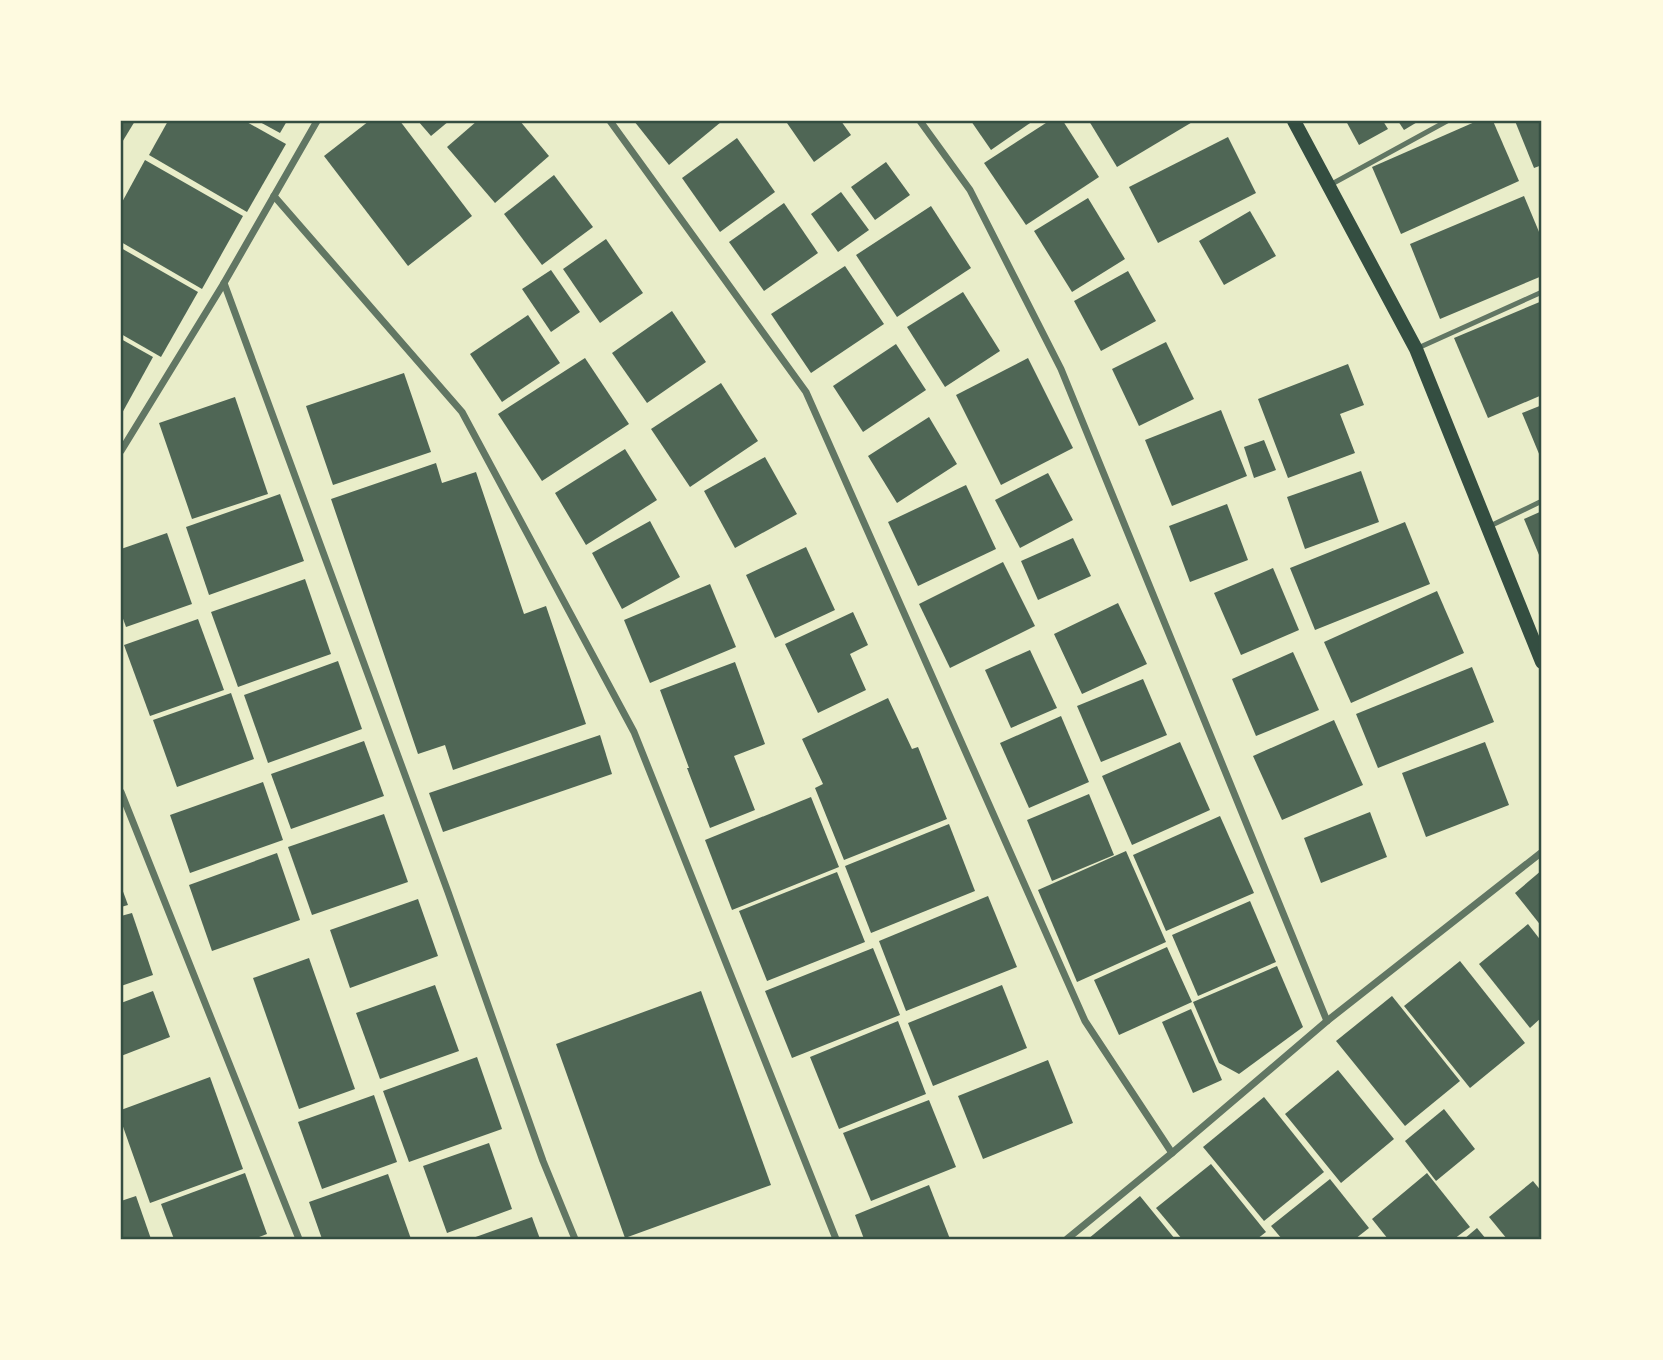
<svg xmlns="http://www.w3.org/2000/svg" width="1663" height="1360" font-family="'Space Grotesk',sans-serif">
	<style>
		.building { fill: #4f6655 }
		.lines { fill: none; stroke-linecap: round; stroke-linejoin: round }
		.service { stroke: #617663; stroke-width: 5 }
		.minor { stroke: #617663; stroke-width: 7 }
		.secondary { stroke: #344e41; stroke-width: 14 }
		.neatline { fill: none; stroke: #344e41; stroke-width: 2.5 }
	</style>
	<rect width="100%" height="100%" fill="#e9edc9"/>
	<g class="building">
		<polygon points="121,121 135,121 121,144"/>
		<polygon points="168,121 245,121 286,144 247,212 149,155"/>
		<polygon points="258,121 287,121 280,133"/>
		<polygon points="369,121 400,121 472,216 408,266 324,156"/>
		<polygon points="418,121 449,121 431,136"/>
		<polygon points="477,121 520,121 549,156 495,203 447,147"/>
		<polygon points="634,121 720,121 721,122 669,165"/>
		<polygon points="790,121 841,121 851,135 814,162 787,123"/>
		<polygon points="971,121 1033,121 991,150"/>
		<polygon points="1049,121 1063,121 1099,177 1026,225 984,163"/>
		<polygon points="1089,121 1194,121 1117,167"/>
		<polygon points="1346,121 1383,121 1388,129 1359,145"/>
		<polygon points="1398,121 1419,121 1404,130"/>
		<polygon points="1477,121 1493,121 1519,181 1401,234 1372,167"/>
		<polygon points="1515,121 1542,121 1542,165 1534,168"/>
		<polygon points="1228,137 1256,193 1158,243 1129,187"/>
		<polygon points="737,138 775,192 720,232 682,178"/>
		<polygon points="145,160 243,216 202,289 121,242 121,204"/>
		<polygon points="886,162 910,195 875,220 851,187"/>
		<polygon points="554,175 593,227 542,265 504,214"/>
		<polygon points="841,192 869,230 838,252 811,214"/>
		<polygon points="1524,196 1542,239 1542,276 1440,319 1410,244"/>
		<polygon points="1088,198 1125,259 1072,292 1034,231"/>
		<polygon points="784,203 818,253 764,291 729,242"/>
		<polygon points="931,206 971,268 897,317 856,255"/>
		<polygon points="1250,211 1276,256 1224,285 1199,241"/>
		<polygon points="606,239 643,293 600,323 563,269"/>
		<polygon points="121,248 198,292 161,357 121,334"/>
		<polygon points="845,266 884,324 811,373 771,314"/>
		<polygon points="551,270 580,312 551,332 522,289"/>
		<polygon points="1128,271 1156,321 1101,351 1074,301"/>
		<polygon points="963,292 1000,351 945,387 907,327"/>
		<polygon points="1542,301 1542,395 1488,418 1454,338"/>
		<polygon points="672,311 706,362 647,403 612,353"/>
		<polygon points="528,315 560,363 502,402 470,354"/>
		<polygon points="121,339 153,357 121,415"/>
		<polygon points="1166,342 1194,399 1139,426 1112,369"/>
		<polygon points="896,344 926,390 863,432 833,386"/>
		<polygon points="585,358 629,424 542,481 498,414"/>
		<polygon points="1028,358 1073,448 1001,485 956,395"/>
		<polygon points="1348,364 1364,405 1340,414 1355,453 1288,478 1258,399"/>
		<polygon points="404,373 431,452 333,485 306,406"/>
		<polygon points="721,383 758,441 690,487 651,429"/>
		<polygon points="235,397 268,494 192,519 159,423"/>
		<polygon points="1542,405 1542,461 1522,413"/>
		<polygon points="1221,410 1247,476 1172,506 1145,440"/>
		<polygon points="929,417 957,464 897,503 868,456"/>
		<polygon points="1264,440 1276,470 1254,478 1244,447"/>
		<polygon points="625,449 657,500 586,545 555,493"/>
		<polygon points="765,457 797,514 735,548 704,491"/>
		<polygon points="436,463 442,483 476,472 524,614 546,606 586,724 453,770 445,745 418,754 331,499"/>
		<polygon points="1361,471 1379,522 1305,549 1287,497"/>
		<polygon points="1048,473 1073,520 1020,548 995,500"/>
		<polygon points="966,485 996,549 918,586 888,522"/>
		<polygon points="280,494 304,561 209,595 186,527"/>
		<polygon points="1227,504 1248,560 1190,582 1169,526"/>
		<polygon points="1542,511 1542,562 1524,519"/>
		<polygon points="650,521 680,577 622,609 592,553"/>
		<polygon points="1405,522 1430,584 1315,630 1290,568"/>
		<polygon points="167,533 192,604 126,627 121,613 121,549"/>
		<polygon points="1073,538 1091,576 1038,600 1021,561"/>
		<polygon points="806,547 835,610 775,638 746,575"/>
		<polygon points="1003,562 1035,626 950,668 919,604"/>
		<polygon points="1273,568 1299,630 1241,655 1214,593"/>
		<polygon points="305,579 331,654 238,687 211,612"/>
		<polygon points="710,584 736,647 650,683 624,620"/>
		<polygon points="1437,591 1464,653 1351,703 1324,642"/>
		<polygon points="1118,603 1147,664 1082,694 1054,634"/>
		<polygon points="853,612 868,645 850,654 866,690 818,713 785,644"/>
		<polygon points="198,619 224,690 150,716 124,645"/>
		<polygon points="1030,650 1057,708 1011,728 985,670"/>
		<polygon points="1293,652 1319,710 1256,736 1232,679"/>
		<polygon points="338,661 362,729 268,763 244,695"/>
		<polygon points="735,662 765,744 734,756 755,810 710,828 687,768 689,768 660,690"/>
		<polygon points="1472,667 1494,722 1378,768 1356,714"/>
		<polygon points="1143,679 1167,735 1101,762 1077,706"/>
		<polygon points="231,693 254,759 177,787 153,720"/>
		<polygon points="888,698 912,749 918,747 947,819 844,860 815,788 823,784 802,739"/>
		<polygon points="1061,716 1089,782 1029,808 1000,743"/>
		<polygon points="1334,720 1363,785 1282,820 1253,756"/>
		<polygon points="600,735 612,774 443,832 429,793"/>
		<polygon points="364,741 384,796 291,829 271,774"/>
		<polygon points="1180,742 1210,810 1132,845 1102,776"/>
		<polygon points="1485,742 1509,805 1426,837 1402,773"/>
		<polygon points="263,782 283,840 190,873 170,815"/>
		<polygon points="1089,794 1114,855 1052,881 1027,820"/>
		<polygon points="811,797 839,867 732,910 705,840"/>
		<polygon points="1370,812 1387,857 1321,883 1304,838"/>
		<polygon points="384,814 408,882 312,915 288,847"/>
		<polygon points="1220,816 1254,893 1166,931 1133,855"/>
		<polygon points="949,824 975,891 871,933 845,866"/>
		<polygon points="1126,851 1166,942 1077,982 1038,890"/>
		<polygon points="277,853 300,920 212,951 189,885"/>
		<polygon points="1542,870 1542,927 1515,893"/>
		<polygon points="837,872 865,942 767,981 739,911"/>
		<polygon points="121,886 128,905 121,907"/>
		<polygon points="988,896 1017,967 906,1011 879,941"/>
		<polygon points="418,899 438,956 350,988 330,930"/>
		<polygon points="1250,901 1276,962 1198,996 1172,935"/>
		<polygon points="132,913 153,975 121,986 121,916"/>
		<polygon points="1528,924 1542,942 1542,1017 1530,1028 1479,964"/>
		<polygon points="1167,947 1192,1002 1119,1035 1094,980"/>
		<polygon points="873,948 900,1015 792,1058 765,991"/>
		<polygon points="309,958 355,1089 299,1109 253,978"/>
		<polygon points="1460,961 1525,1043 1470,1088 1404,1006"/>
		<polygon points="1277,966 1303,1027 1239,1074 1219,1063 1193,1002"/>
		<polygon points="435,985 459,1051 380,1079 356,1013"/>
		<polygon points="1002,985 1027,1048 933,1086 908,1023"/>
		<polygon points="153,991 170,1037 121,1056 121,1003"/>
		<polygon points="701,991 771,1185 625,1238 556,1044"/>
		<polygon points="1392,996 1460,1081 1405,1126 1336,1041"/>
		<polygon points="1191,1009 1222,1080 1193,1093 1162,1022"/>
		<polygon points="898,1021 926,1094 839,1129 810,1057"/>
		<polygon points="477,1057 502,1129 409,1162 383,1091"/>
		<polygon points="1048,1060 1073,1123 983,1159 958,1096"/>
		<polygon points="1338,1070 1394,1139 1341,1183 1285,1114"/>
		<polygon points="210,1077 243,1169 150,1203 121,1121 121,1110"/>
		<polygon points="374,1095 397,1162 322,1189 298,1122"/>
		<polygon points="1264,1097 1324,1172 1264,1221 1203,1147"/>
		<polygon points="929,1100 956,1167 871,1201 843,1133"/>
		<polygon points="1444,1109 1475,1149 1436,1181 1405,1141"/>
		<polygon points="489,1143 512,1209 447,1233 423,1166"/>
		<polygon points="1211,1164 1266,1232 1257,1239 1182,1239 1156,1208"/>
		<polygon points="245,1173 267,1234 254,1239 174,1239 161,1204"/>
		<polygon points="1427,1173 1470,1227 1454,1239 1388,1239 1372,1219"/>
		<polygon points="388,1174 411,1239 322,1239 309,1202"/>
		<polygon points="1330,1179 1369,1228 1355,1239 1282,1239 1271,1226"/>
		<polygon points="1533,1181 1542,1192 1542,1239 1507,1239 1489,1217"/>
		<polygon points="929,1185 950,1239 864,1239 855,1215"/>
		<polygon points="136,1196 151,1239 121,1239 121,1201"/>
		<polygon points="1140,1196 1175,1239 1088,1239"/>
		<polygon points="532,1217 540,1239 470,1239"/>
		<polygon points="1477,1228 1486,1239 1464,1239"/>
	</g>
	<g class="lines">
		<g class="service">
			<polyline points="1330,185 1447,121"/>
			<polyline points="1418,348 1542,292"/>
			<polyline points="1488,527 1542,501"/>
		</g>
		<g class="minor">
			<polyline points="610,121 806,392 1085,1021 1172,1153"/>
			<polyline points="920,121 970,190 1061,369 1327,1021"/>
			<polyline points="274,196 462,412 634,732 836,1239"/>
			<polyline points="224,283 448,892 543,1161 575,1239"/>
			<polyline points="121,451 224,283 317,121"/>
			<polyline points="121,792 299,1239"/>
			<polyline points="1067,1239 1172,1153 1327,1021 1542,852"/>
		</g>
		<polyline class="secondary" points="1294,121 1416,349 1542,662"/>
	</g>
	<rect width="1663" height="1360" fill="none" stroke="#fefae0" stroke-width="245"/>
	<rect x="122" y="122" width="1418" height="1116" class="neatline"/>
</svg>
